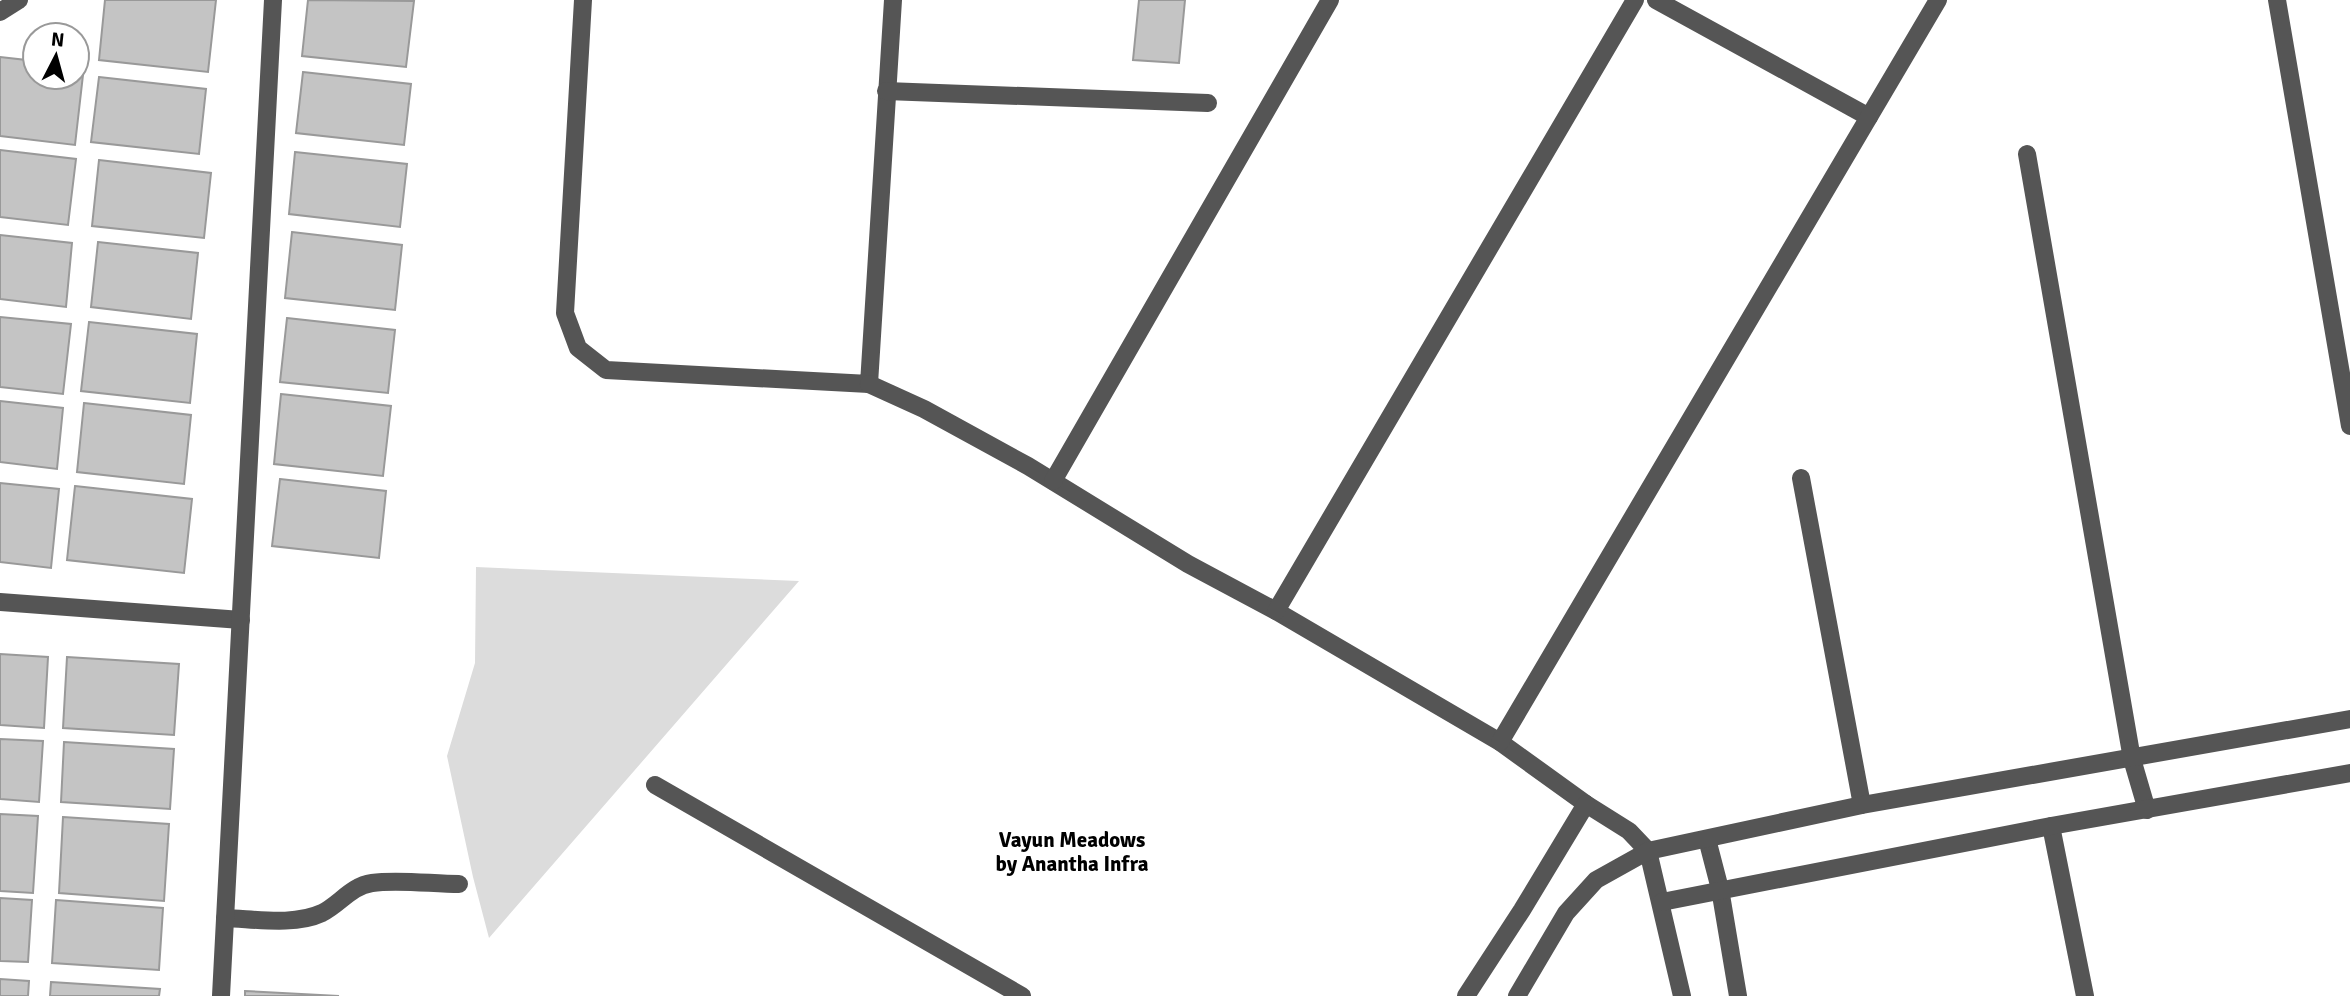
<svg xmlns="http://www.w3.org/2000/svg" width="2350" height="996" font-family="Signika,sans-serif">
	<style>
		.green { fill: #dcdcdc }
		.building { fill: #c4c4c4; stroke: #999; stroke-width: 2 }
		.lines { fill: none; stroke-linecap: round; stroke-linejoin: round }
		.minor { stroke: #555; stroke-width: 18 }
		.labels { text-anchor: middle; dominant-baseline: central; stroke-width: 5; stroke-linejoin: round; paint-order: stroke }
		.neighbourhood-label { font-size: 21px; font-weight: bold; fill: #000; stroke: #fff }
	</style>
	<rect width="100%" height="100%" fill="#fff"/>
	<polygon class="green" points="476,567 799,581 489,938 473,877 447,756 475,663"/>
	<g class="building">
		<polygon points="105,0 216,0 208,72 99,60"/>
		<polygon points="308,0 414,1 406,67 302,56"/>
		<polygon points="1139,0 1185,0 1179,63 1133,60"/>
		<polygon points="0,57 35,61 35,77 77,77 77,65 84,66 75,145 0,136"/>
		<polygon points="303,72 411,84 404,145 296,133"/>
		<polygon points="99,77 206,89 199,154 91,142"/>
		<polygon points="0,150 76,159 68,225 0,217"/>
		<polygon points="295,152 407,164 400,227 289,214"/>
		<polygon points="99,160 211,173 204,238 92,226"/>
		<polygon points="292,232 402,245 395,310 285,298"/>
		<polygon points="0,235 72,243 66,307 0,299"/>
		<polygon points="98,242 198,253 191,319 91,307"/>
		<polygon points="0,317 71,324 63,394 0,387"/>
		<polygon points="287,318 395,330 388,393 280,382"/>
		<polygon points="89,322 197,334 190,403 81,391"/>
		<polygon points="281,394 391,406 383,476 274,464"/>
		<polygon points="0,401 63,408 57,469 0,462"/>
		<polygon points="84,403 191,415 184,484 77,472"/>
		<polygon points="280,479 386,491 379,558 272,546"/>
		<polygon points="0,483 59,489 51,568 0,562"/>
		<polygon points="75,486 192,499 184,573 67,560"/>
		<polygon points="0,654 48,657 44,728 0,725"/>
		<polygon points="67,657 179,664 174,735 63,728"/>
		<polygon points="0,739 43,741 39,802 0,799"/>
		<polygon points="64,742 174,749 170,809 61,802"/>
		<polygon points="0,814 38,816 33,893 0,891"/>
		<polygon points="63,817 169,824 164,901 59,893"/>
		<polygon points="0,898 32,900 28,962 0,961"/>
		<polygon points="56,900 163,908 159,970 52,963"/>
		<polygon points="0,979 29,981 28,996 0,996"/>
		<polygon points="51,982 160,989 159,996 50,996"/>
		<polygon points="245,991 339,996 245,996"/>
	</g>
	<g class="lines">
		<g class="minor">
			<polyline points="583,0 565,313 578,348 606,370 869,384 893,0"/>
			<polyline points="1656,0 1869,117"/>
			<polyline points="2277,0 2350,426"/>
			<polyline points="0,12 19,0"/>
			<polyline points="886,91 1208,103"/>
			<polyline points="2027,154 2132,759 2147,810"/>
			<polyline points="869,384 924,409 1028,466 1188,564 1276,611 1500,742 1586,804 1629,831 1648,851 1682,996"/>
			<polyline points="1801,478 1862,805"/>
			<polyline points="1053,481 1330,0"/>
			<polyline points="0,602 241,620"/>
			<polyline points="1276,611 1635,0"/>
			<polyline points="1500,742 1938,0"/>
			<polyline points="655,785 1022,996"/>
			<polyline points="2051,826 2085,996"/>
			<polyline points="1707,839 1720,889 1738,996"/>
			<polyline points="1662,902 2051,826 2350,773"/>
			<path d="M225 918C255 919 294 926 322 913 340 904 351 886 372 883 397 879 433 884 459 884"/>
			<polyline points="221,996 273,0"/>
			<polyline points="1466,996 1522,910 1586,804"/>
			<polyline points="1517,996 1566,913 1596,880 1648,851 1862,805 2350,719"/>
		</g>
	</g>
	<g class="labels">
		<g class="neighbourhood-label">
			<text x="1072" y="840">Vayun Meadows<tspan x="1072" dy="24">by Anantha Infra</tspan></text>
		</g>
	</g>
	<g transform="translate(56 56) rotate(6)"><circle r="33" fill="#ffffff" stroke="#999999" stroke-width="2"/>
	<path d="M0-5L12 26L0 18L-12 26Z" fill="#000000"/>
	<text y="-10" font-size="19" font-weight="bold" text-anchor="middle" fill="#000000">N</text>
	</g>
</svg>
